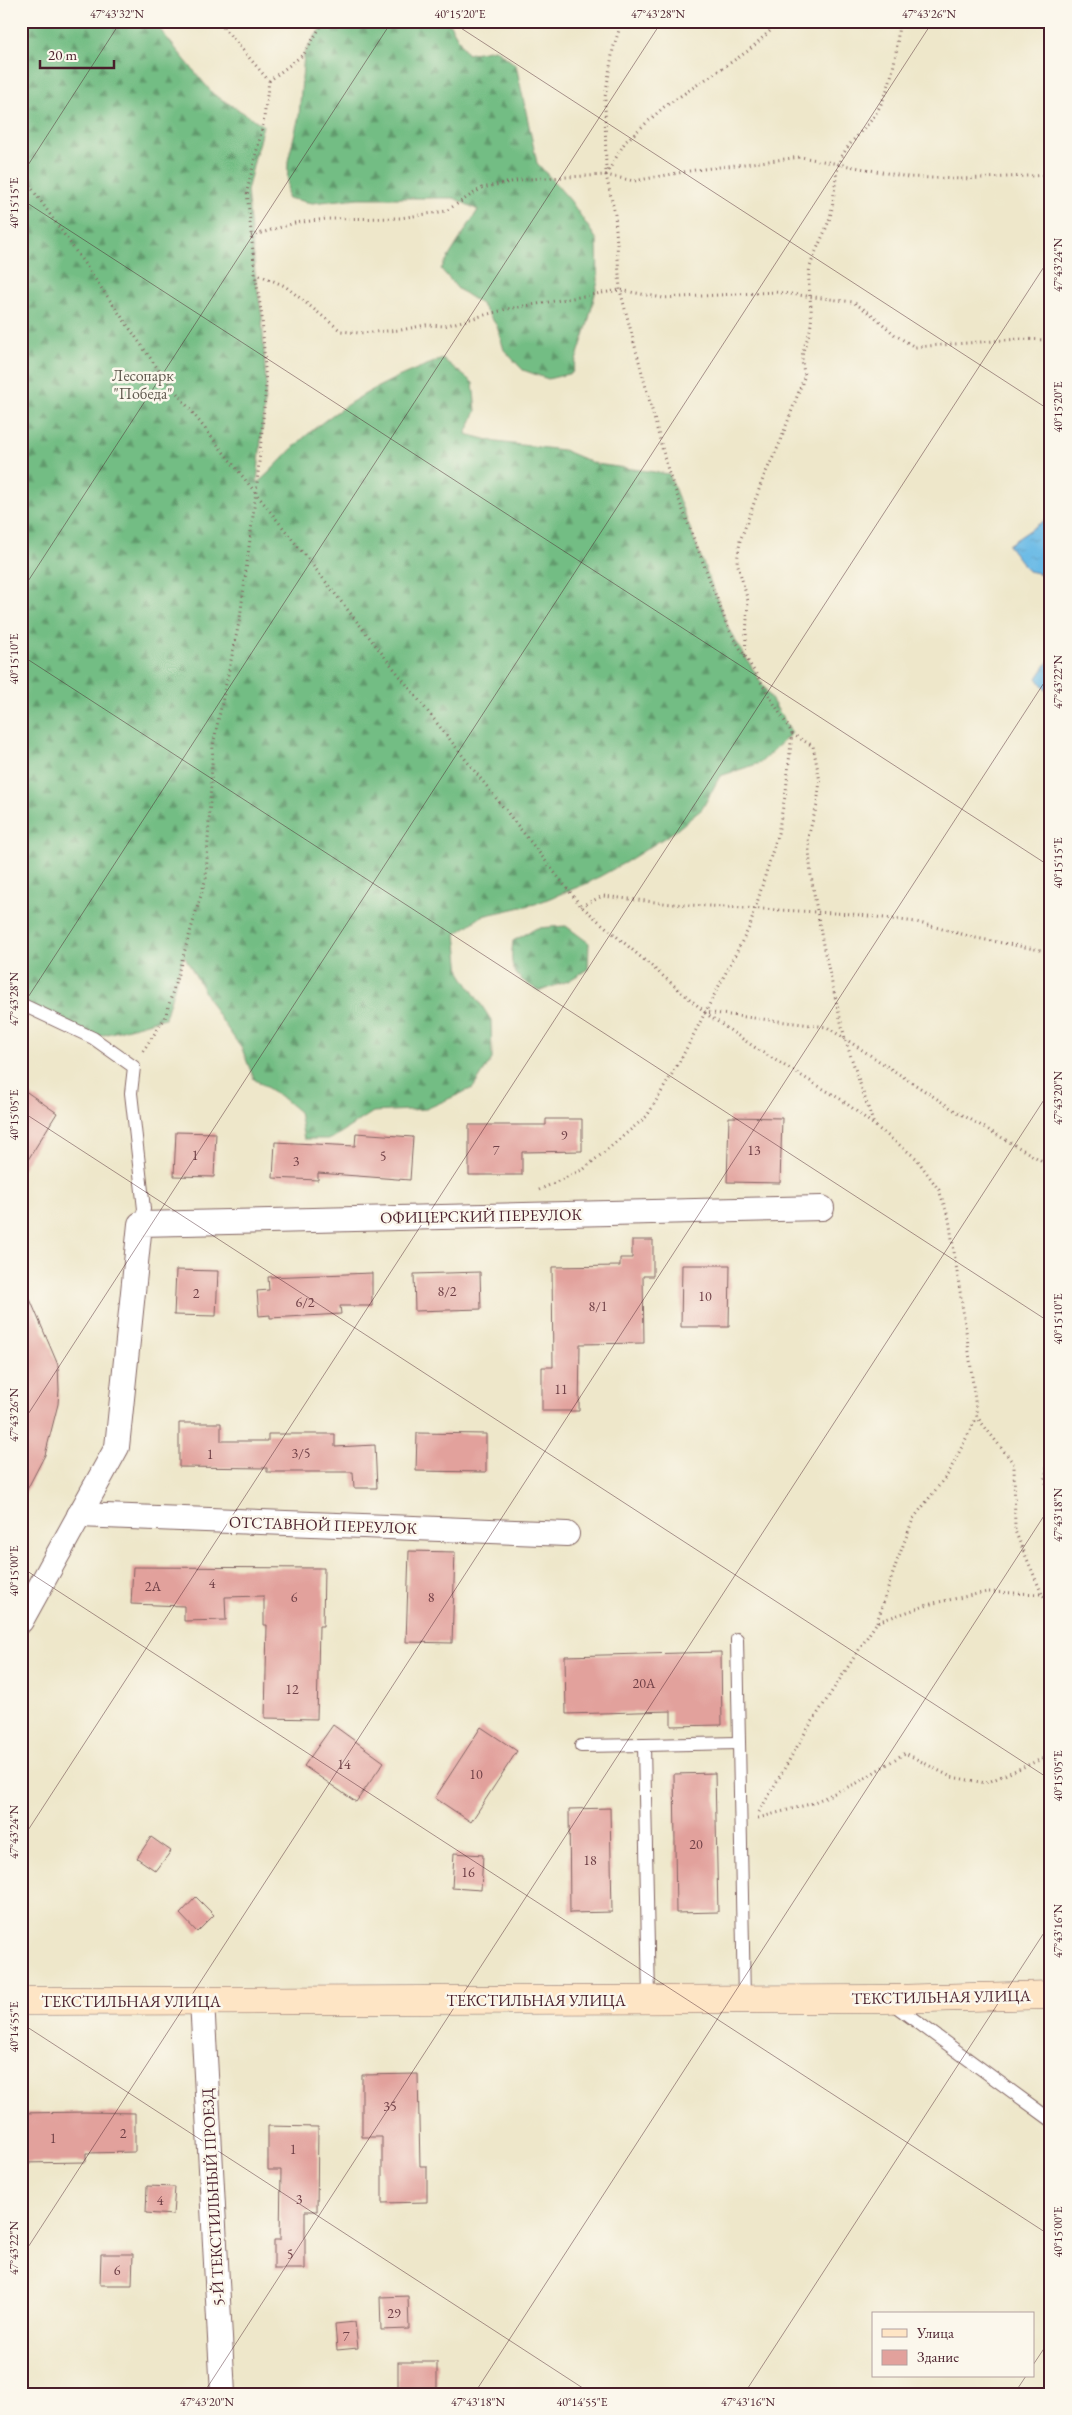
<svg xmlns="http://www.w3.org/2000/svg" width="1072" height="2415" font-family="'EB Garamond',serif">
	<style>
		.forest { fill: url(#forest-firs); stroke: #5e6e58 }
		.water { fill: url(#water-ripples); stroke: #5b6d88 }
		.building { fill: #e2a19c }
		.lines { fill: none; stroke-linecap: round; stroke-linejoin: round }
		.service-casing { stroke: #836563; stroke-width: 14 }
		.minor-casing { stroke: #836563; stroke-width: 26 }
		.secondary-casing { stroke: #836563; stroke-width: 29 }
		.path { stroke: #836563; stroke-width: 3; stroke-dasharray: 1 4; stroke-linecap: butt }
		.service { stroke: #fff; stroke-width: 12 }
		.minor { stroke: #fff; stroke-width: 24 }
		.secondary { stroke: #fee5c5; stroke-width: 28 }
		.ticks { fill: none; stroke: #4a1f2b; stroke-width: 1; stroke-opacity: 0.45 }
		.labels { text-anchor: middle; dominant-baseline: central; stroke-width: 5; stroke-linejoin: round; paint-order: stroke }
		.number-label { font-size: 14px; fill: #704047 }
		.park-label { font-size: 16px; fill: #5f584d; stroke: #fbf7ec }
		.street-label { font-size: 16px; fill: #4a1f2b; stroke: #fbf7ec }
		.neatline { fill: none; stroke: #4a1f2b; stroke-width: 2 }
		.ticks-label { font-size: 12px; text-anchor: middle; fill: #4a1f2b }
	</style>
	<defs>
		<pattern id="forest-firs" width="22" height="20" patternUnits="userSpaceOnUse" patternTransform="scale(1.25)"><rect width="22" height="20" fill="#73bd84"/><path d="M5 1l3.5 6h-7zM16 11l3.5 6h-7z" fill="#60996c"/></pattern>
		<pattern id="water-ripples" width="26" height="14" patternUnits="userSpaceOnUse" patternTransform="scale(1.25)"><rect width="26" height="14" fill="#6cbbe6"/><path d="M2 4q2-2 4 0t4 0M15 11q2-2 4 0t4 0" fill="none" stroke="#5fa0c5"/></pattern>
	</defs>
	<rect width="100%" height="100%" fill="#fbf7ec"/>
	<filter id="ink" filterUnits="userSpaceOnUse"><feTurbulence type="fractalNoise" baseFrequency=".02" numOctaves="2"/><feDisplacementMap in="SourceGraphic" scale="10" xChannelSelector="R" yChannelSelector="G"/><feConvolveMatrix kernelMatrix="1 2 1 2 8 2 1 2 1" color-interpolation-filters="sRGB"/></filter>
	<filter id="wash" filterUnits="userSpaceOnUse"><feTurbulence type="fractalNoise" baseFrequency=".0096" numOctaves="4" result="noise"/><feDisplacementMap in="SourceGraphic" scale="20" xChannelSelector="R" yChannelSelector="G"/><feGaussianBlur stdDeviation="1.12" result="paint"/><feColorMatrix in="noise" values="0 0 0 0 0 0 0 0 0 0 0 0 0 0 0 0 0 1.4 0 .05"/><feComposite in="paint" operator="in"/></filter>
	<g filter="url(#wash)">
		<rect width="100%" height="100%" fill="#eee7ca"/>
		<g class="forest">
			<path d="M21 21H153L213 94 263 125 247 191 255 273 262 317 266 386 257 483C271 472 284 456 298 443 340 404 389 378 443 359L473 383 476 411 466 434 496 442 563 450 596 464 669 474 729 630 792 733 760 763 720 776 702 809 675 831 626 862 588 883 535 904 482 916 456 934 460 972 491 1020 492 1059 473 1088 426 1109 373 1112 331 1139H304L299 1112 280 1096 254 1079 242 1049 215 1011 184 955 165 1018 93 1038 21 1004Z"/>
			<polygon points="325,21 448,21 467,54 495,49 516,65 537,163 570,200 597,240 598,281 588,323 572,373 548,379 523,370 504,350 497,326 481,304 458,289 441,269 478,210 454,198 358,198 312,203 287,198 288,161 299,116 304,54"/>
			<path d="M566 926 589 943 588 969 568 981 540 991C513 977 509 970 513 941L537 928Z"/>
		</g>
		<g class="water">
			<polygon points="1051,516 1051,576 1028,571 1008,545"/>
			<polygon points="1051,657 1051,697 1037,678"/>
		</g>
		<g id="blocks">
			<g class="building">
				<polygon points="21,1088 57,1113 21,1171"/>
				<polygon points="729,1117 782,1118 780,1183 727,1182"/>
				<polygon points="546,1119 582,1119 582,1151 522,1152 522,1175 469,1175 469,1125 546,1125"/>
				<polygon points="176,1132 216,1133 214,1177 174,1176"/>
				<polygon points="356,1133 413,1137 410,1180 318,1173 318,1180 273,1178 275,1142 355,1146"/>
				<polygon points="632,1240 653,1240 653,1276 643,1276 644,1343 580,1344 579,1411 542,1411 542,1367 553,1367 552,1267 620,1266 620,1258 632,1258"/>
				<polygon points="682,1265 730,1265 729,1327 681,1327"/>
				<polygon points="176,1270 218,1271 216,1316 174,1315"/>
				<polygon points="480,1272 481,1309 415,1311 414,1274"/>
				<polygon points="372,1273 372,1306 340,1306 341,1314 270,1318 270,1315 259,1316 257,1291 269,1290 268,1277"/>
				<polygon points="21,1278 58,1365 59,1390 58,1404 45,1455 21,1501"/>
				<polygon points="179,1423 221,1423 221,1441 268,1441 268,1434 335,1434 335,1447 375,1445 377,1488 354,1488 353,1472 267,1472 267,1468 179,1467"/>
				<polygon points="417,1433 486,1434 486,1472 416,1471"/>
				<polygon points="409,1551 455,1552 452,1643 406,1642"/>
				<polygon points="133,1567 324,1568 323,1626 319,1626 317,1719 265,1718 267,1625 264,1625 264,1596 225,1597 226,1620 184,1621 184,1606 131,1604"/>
				<polygon points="721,1652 722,1725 671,1726 671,1711 566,1714 565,1656"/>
				<polygon points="333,1725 384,1762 356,1802 304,1766"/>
				<polygon points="481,1727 517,1751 471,1822 435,1798"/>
				<polygon points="715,1773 718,1912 676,1913 674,1774"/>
				<polygon points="610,1808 612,1912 570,1913 569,1809"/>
				<polygon points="151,1837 171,1851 156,1871 137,1858"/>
				<polygon points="454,1853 483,1855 481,1890 452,1888"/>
				<polygon points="196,1897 214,1915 197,1932 180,1914"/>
				<polygon points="418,2074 420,2166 427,2166 427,2202 382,2203 382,2137 362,2137 362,2075"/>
				<polygon points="85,2112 135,2113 135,2152 86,2153 86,2162 21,2163 21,2113"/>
				<polygon points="268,2126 318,2127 317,2211 305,2211 305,2269 274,2269 274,2240 280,2240 281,2170 268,2170"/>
				<polygon points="147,2186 175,2187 173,2215 146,2213"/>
				<polygon points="101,2254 133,2254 132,2285 100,2285"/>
				<polygon points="408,2296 409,2329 381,2330 380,2297"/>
				<polygon points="355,2322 358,2348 337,2350 335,2324"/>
				<rect x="398" y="2362" width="39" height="32"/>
			</g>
		</g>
	</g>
	<g filter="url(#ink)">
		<use href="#blocks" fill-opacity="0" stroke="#836563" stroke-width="1"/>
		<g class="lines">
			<defs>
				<g id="service">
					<polyline points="21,1004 93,1038 134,1067 131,1093 144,1209 140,1224"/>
					<polyline points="737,1639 744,1999"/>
					<polyline points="581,1746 644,1745"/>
					<polyline points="649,1999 644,1745 739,1743"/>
					<polyline points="890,2002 1051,2120"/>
				</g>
				<g id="minor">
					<polyline points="79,1515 567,1534"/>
					<polyline points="21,1621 117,1447 140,1224 822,1208"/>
					<polyline points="202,2000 223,2394"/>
				</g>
				<polyline id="secondary" points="21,2001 886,1999 1051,1995"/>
			</defs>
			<use href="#service" class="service-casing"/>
			<use href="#minor" class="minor-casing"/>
			<use href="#secondary" class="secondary-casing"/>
			<g class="path">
				<polyline points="269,81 304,54 324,21"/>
				<polyline points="21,173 158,369 581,906 705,1012 827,1027 954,1110 1051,1166"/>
				<polyline points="606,175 625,142 664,107 748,51 781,21"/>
				<polyline points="251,236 295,223 326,219 400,218 446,211 482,188 525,179 606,175 634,181 695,170 801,157 908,177 961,179 1051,175"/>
				<polyline points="255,273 285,286 341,331 359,333 401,330 426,325 444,326 507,309 620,290 663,298 775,292 853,302 874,316 895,335 915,347 1019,339 1051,340"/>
				<path d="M745 655 748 601 737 562 740 541 764 476 779 445 805 375C797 350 808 346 811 324 813 305 806 284 810 267 815 250 825 234 830 217 835 199 834 178 840 161 847 142 866 130 876 113 893 85 897 52 899 21"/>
				<polyline points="792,734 813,746 820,781 817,805 808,837 811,876 823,945 845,1039 874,1125"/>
				<polyline points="581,906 603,896 672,904 852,914 916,922 976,938 1051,952"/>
				<polyline points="705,1013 760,1051 842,1100 916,1158 939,1190 949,1219 968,1344 977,1417 1014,1464 1015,1531 1042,1594"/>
				<polyline points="143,1051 165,1018 206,878 213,745 240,618 257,484 266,386 262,317 255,273 247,191 263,125 269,81 218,21"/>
				<polyline points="539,1190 584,1169 647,1116 681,1059 750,926 778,833 786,791 792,733 729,630 669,474 620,290 615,214 606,175 605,97 613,49 622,21"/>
				<polyline points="1051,1438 1045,1481 1051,1491"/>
				<polyline points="877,1622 896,1564 913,1519 948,1474 977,1417"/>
				<polyline points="759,1812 805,1733 877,1622 934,1603 987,1592 1042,1594 1051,1603"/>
				<polyline points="758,1818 810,1804 857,1783 905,1753 951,1777 986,1783 1051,1755"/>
			</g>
			<use href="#service" class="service"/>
			<use href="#minor" class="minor"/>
			<use href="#secondary" class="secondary"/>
		</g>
	</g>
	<path class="ticks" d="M450 21 1051 411M21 176 121 21M21 199 1051 867M21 592 392 21M21 655 1051 1323M21 1008 662 21M21 1111 1051 1780M21 1425 933 21M21 1567 1051 2236M21 1841 1051 256M21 2023 592 2394M21 2258 1051 672M1033 2365 1051 2338M203 2394 1051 1089M474 2394 1051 1505M744 2394 1051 1922M1014 2394 1026 2376"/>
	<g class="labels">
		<g class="number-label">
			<text x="564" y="1135">9</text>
			<text x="496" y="1150">7</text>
			<text x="754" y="1150">13</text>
			<text x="195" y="1155">1</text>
			<text x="383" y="1156">5</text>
			<text x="296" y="1161">3</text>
			<text x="447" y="1291">8/2</text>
			<text x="196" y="1293">2</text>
			<text x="705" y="1296">10</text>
			<text x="305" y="1302">6/2</text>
			<text x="598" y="1306">8/1</text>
			<text x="561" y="1389">11</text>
			<text x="301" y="1453">3/5</text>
			<text x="210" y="1454">1</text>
			<text x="212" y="1583">4</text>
			<text x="153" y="1586">2А</text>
			<text x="294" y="1597">6</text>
			<text x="431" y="1597">8</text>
			<text x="644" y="1683">20А</text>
			<text x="292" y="1689">12</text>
			<text x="344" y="1764">14</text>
			<text x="476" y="1774">10</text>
			<text x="696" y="1844">20</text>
			<text x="590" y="1860">18</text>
			<text x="468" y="1872">16</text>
			<text x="390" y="2106">35</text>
			<text x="123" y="2133">2</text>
			<text x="53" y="2138">1</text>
			<text x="293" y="2149">1</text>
			<text x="299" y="2199">3</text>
			<text x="160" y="2200">4</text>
			<text x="290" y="2254">5</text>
			<text x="117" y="2270">6</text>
			<text x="394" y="2313">29</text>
			<text x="346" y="2336">7</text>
		</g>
		<g class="park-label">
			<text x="143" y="375">Лесопарк<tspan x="143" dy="18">"Победа"</tspan></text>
		</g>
		<g class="street-label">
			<text transform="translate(481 1216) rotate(-1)">ОФИЦЕРСКИЙ ПЕРЕУЛОК</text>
			<text transform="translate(323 1525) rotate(2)">ОТСТАВНОЙ ПЕРЕУЛОК</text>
			<text transform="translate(941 1997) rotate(-1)">ТЕКСТИЛЬНАЯ УЛИЦА</text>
			<text x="536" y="2000">ТЕКСТИЛЬНАЯ УЛИЦА</text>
			<text x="131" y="2001">ТЕКСТИЛЬНАЯ УЛИЦА</text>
			<text transform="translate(213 2197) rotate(-93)">5-Й ТЕКСТИЛЬНЫЙ ПРОЕЗД</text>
		</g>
	</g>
	<rect width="1072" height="2415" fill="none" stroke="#fbf7ec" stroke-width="55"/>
	<rect x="872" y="2312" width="162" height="65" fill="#fbf7ec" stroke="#b4a19f"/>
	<rect x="882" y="2329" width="25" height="8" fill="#fee5c5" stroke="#b4a19f"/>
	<text x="917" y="2338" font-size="15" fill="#4a1f2b">Улица</text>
	<rect x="882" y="2350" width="25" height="15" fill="#e2a19c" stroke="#b4a19f"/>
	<text x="917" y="2362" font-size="15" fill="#4a1f2b">Здание</text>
	<path d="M40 60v8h74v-8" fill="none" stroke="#4a1f2b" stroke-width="2.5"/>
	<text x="48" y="60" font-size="15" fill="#4a1f2b" stroke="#fbf7ec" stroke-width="4" paint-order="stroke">20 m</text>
	<rect x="28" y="28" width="1016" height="2360" class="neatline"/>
	<g class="ticks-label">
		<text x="117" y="18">47°43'32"N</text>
		<text x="460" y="18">40°15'20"E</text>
		<text x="658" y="18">47°43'28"N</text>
		<text x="929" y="18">47°43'26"N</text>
		<text transform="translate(14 203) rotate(-90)" y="4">40°15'15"E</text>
		<text transform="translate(1058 265) rotate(-90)" y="4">47°43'24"N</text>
		<text transform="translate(1058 407) rotate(-90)" y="4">40°15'20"E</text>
		<text transform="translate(14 659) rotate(-90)" y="4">40°15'10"E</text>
		<text transform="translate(1058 682) rotate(-90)" y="4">47°43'22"N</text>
		<text transform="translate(1058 863) rotate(-90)" y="4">40°15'15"E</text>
		<text transform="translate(14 999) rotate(-90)" y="4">47°43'28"N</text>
		<text transform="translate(1058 1098) rotate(-90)" y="4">47°43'20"N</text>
		<text transform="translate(14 1115) rotate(-90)" y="4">40°15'05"E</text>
		<text transform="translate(1058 1319) rotate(-90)" y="4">40°15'10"E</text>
		<text transform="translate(14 1415) rotate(-90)" y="4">47°43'26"N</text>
		<text transform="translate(1058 1515) rotate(-90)" y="4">47°43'18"N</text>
		<text transform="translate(14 1571) rotate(-90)" y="4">40°15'00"E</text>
		<text transform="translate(1058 1776) rotate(-90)" y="4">40°15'05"E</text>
		<text transform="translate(14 1832) rotate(-90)" y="4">47°43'24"N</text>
		<text transform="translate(1058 1931) rotate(-90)" y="4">47°43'16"N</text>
		<text transform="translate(14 2027) rotate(-90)" y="4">40°14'55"E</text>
		<text transform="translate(1058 2232) rotate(-90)" y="4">40°15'00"E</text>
		<text transform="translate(14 2248) rotate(-90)" y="4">47°43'22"N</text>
		<text x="207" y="2406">47°43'20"N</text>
		<text x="478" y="2406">47°43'18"N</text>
		<text x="582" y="2406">40°14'55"E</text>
		<text x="748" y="2406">47°43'16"N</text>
	</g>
</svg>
